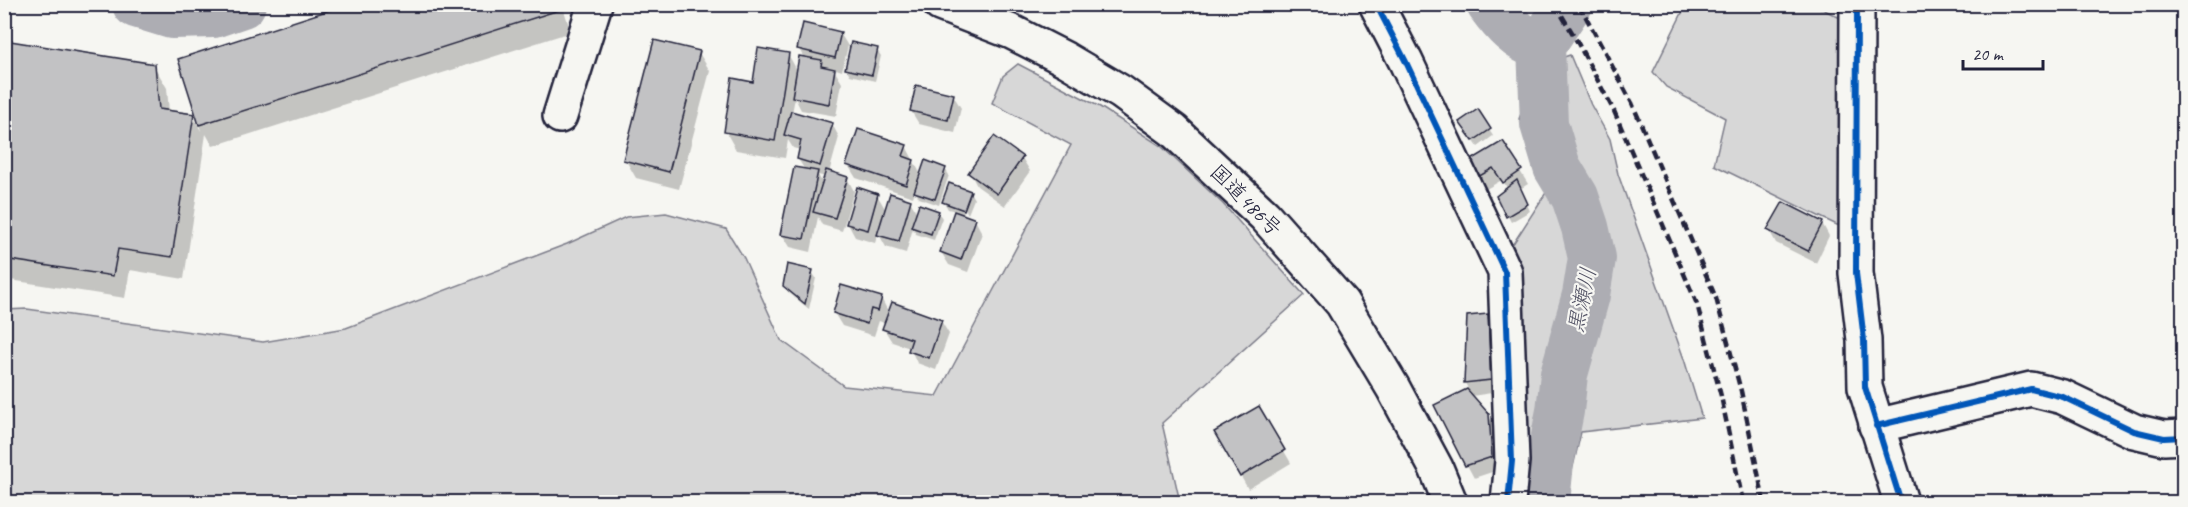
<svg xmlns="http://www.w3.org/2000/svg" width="2188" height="507" font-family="Caveat,'Klee One',sans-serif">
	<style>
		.green { fill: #d7d7d7; stroke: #7c7c89; stroke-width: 1.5 }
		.shadow { fill: #0003; fill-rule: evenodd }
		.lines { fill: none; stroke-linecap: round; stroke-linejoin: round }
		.river { stroke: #adadb3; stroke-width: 48 }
		.building { fill: #c2c2c4; stroke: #22223b; stroke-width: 1.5 }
		.minor-casing { stroke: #22223b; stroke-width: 38 }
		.highway-casing { stroke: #22223b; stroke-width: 38 }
		.minor { stroke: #f6f6f2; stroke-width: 33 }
		.highway { stroke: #f6f6f2; stroke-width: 33 }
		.rail { stroke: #22223b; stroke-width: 4.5; stroke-dasharray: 9 4.5; stroke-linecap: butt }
		.cycleway-casing { stroke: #f6f6f2; stroke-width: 10 }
		.cycleway { stroke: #0057b8; stroke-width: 6 }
		.labels { text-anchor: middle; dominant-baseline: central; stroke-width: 4.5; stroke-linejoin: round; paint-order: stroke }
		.street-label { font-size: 21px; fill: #22223b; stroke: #f6f6f2 }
		.water-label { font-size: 22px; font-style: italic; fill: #535365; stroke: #f6f6f2 }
	</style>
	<rect width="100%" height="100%" fill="#f6f6f2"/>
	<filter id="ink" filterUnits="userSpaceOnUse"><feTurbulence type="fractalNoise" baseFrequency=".0167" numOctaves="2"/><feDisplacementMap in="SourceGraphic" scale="12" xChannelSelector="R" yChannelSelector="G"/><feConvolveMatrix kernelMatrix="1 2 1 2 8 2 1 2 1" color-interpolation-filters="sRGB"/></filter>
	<g filter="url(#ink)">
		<g class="green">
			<polygon points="1686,5 1815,5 1842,19 1841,227 1714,165 1725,118 1666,87 1653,72"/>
			<polygon points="1570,55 1591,105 1610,139 1618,174 1684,359 1702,418 1581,432 1565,502 1517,502 1509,250 1551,185 1519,119 1537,66"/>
			<polygon points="1018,64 1100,107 1161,146 1223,204 1304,295 1162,423 1180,502 5,502 5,310 27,309 263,342 346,328 567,244 626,217 666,213 726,229 744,258 781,340 844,386 937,396 1071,145 992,103 1003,76"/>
		</g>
		<g class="shadow">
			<polygon points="353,4 562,4 571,32 213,146 206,134 184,279 130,270 125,298 4,279 4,42 154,66 167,88 169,112 193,116 201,131 180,60"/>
			<path d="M840 33 848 46 842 71 833 68 842 83 836 116 801 110 795 98 792 113 832 124 839 137 829 173 847 178 854 191 842 231 822 225 818 217 811 252 790 247 782 234 805 170 798 159 800 150 793 148 788 140 785 158 736 150 726 132 754 83 788 54 798 72 804 58 799 49ZM818 175 826 177 823 184Z"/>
			<polygon points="877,50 881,56 875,81 850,75 846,68"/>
			<polygon points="699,53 710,71 679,189 636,178 625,159"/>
			<polygon points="953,95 961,108 955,133 919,124 911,111"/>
			<polygon points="1477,111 1493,136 1478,147 1465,128"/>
			<polygon points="995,139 1022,158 1030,171 1005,206 977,186 970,173"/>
			<polygon points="906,146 921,175 945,169 949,175 939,205 919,198 915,191 913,197 856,178 848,165"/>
			<polygon points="1470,163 1520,171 1528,184 1520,189 1530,211 1511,222 1497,196 1508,189 1502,180 1486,189"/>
			<polygon points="970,192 974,199 968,214 962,203 959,204 967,218 975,220 982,233 968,272 949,265 941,252 956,211 948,209 944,202"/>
			<polygon points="877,195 886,210 910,201 917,213 938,212 942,218 934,240 916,234 913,228 906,253 886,247 878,233 875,243 855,237 848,224"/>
			<polygon points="1822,223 1829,236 1816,263 1776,243 1769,230"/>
			<polygon points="812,272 816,278 809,309 788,292 784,285"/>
			<polygon points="881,298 889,313 941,321 949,334 936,370 917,363 910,348 892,342 884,329 886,324 879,321 874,336 842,326 834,313"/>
			<polygon points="1487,316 1495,329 1498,392 1472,396 1465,383 1468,317"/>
			<polygon points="1259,408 1291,463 1248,489 1216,433"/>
			<polygon points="1488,415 1496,429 1498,470 1474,478 1467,465"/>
			<polygon points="1292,499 1294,502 1284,502"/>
		</g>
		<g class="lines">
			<g class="river">
				<polyline points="136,4 172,15 213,14 242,4"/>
				<path d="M1490 4C1503 22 1519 41 1541 46"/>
				<polyline points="1546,502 1550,462 1560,411 1564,374 1586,295 1592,258 1585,227 1575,197 1557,167 1544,124 1541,46 1569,4"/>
			</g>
		</g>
		<g class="building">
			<polygon points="348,4 557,4 559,10 199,125 178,59"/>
			<polygon points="803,23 841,32 835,58 797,49"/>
			<polygon points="4,40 155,64 159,109 194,114 172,257 118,249 113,276 4,259"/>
			<polygon points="654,40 700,51 669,172 623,160"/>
			<polygon points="851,42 878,48 872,75 845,69"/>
			<polygon points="758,48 789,53 775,141 724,132 732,78 753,82"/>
			<polygon points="799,56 822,60 821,66 835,69 829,104 792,97"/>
			<polygon points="916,85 954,94 948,120 910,111"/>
			<polygon points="1478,109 1491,129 1473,141 1459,122"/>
			<polygon points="791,111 833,123 820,166 797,159 801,140 784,135"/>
			<polygon points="858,129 907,145 903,156 914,160 906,185 846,165"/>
			<polygon points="994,136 1023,157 997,194 968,173"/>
			<polygon points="1503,141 1522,170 1503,183 1493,168 1478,177 1468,162"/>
			<polygon points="925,160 946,168 935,199 914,192"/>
			<polygon points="794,167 818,171 804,239 780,235"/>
			<polygon points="826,170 848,177 835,218 813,212"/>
			<polygon points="1517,180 1528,204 1506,217 1496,196"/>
			<polygon points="949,183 971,191 964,210 942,202"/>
			<polygon points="857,187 878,194 868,230 846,224"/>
			<polygon points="890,193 911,200 899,241 877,235"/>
			<polygon points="1783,202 1823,222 1808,251 1767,230"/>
			<polygon points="919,204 939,211 931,234 911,227"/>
			<polygon points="954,211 976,219 961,260 940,252"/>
			<polygon points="787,264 813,270 805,304 783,286"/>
			<polygon points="841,285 882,297 878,311 871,309 867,324 833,313"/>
			<polygon points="892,302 942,320 929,358 908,351 912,339 882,329"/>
			<polygon points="1488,314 1491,380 1464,383 1467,316"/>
			<polygon points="1467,389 1489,414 1492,457 1465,466 1434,405"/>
			<polygon points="1259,406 1285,450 1240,477 1214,432"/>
		</g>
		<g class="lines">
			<defs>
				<g id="minor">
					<polyline points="1376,4 1406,62 1505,272 1512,461 1508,502"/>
					<polyline points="1857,4 1856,273 1864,340 1865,387 1901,502"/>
					<polyline points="560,116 595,4"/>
					<polyline points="1876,426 2031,389 2063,397 2134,431 2164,438 2184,437"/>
				</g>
				<polyline id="highway" points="940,4 1012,32 1065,59 1121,92 1173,130 1265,216 1342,303 1393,388 1436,468 1450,502"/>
			</defs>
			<use href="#minor" class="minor-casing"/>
			<use href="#highway" class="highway-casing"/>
			<use href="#minor" class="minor"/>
			<use href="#highway" class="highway"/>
			<g class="rail">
				<polyline points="1555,4 1573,34 1614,111 1697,304 1721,396 1743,502"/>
				<polyline points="1579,4 1632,103 1716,298 1741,391 1764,502"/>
			</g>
			<defs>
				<g id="cycleway">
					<polyline points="1376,4 1406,62 1505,272 1512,461 1508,502"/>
					<polyline points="1857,4 1856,273 1864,340 1865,387 1901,502"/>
					<polyline points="1876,426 2031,389 2063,397 2134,431 2164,438 2184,437"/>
				</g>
			</defs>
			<use href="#cycleway" class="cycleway-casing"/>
			<use href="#cycleway" class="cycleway"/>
		</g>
	</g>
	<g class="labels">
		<g class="street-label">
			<text transform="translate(1246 200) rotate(45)">国道486号</text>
		</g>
		<g class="water-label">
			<text transform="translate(1582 300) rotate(-78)">黒瀬川</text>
		</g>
	</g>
	<rect width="2188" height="507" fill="none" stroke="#f6f6f2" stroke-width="24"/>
	<rect x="12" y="12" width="2164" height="483" fill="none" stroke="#22223b" stroke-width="2" filter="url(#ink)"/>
	<path d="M1963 60v9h80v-9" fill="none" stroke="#22223b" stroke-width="3"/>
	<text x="1972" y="60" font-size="18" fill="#22223b" stroke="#f6f6f2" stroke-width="4.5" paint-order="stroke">20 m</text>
</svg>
